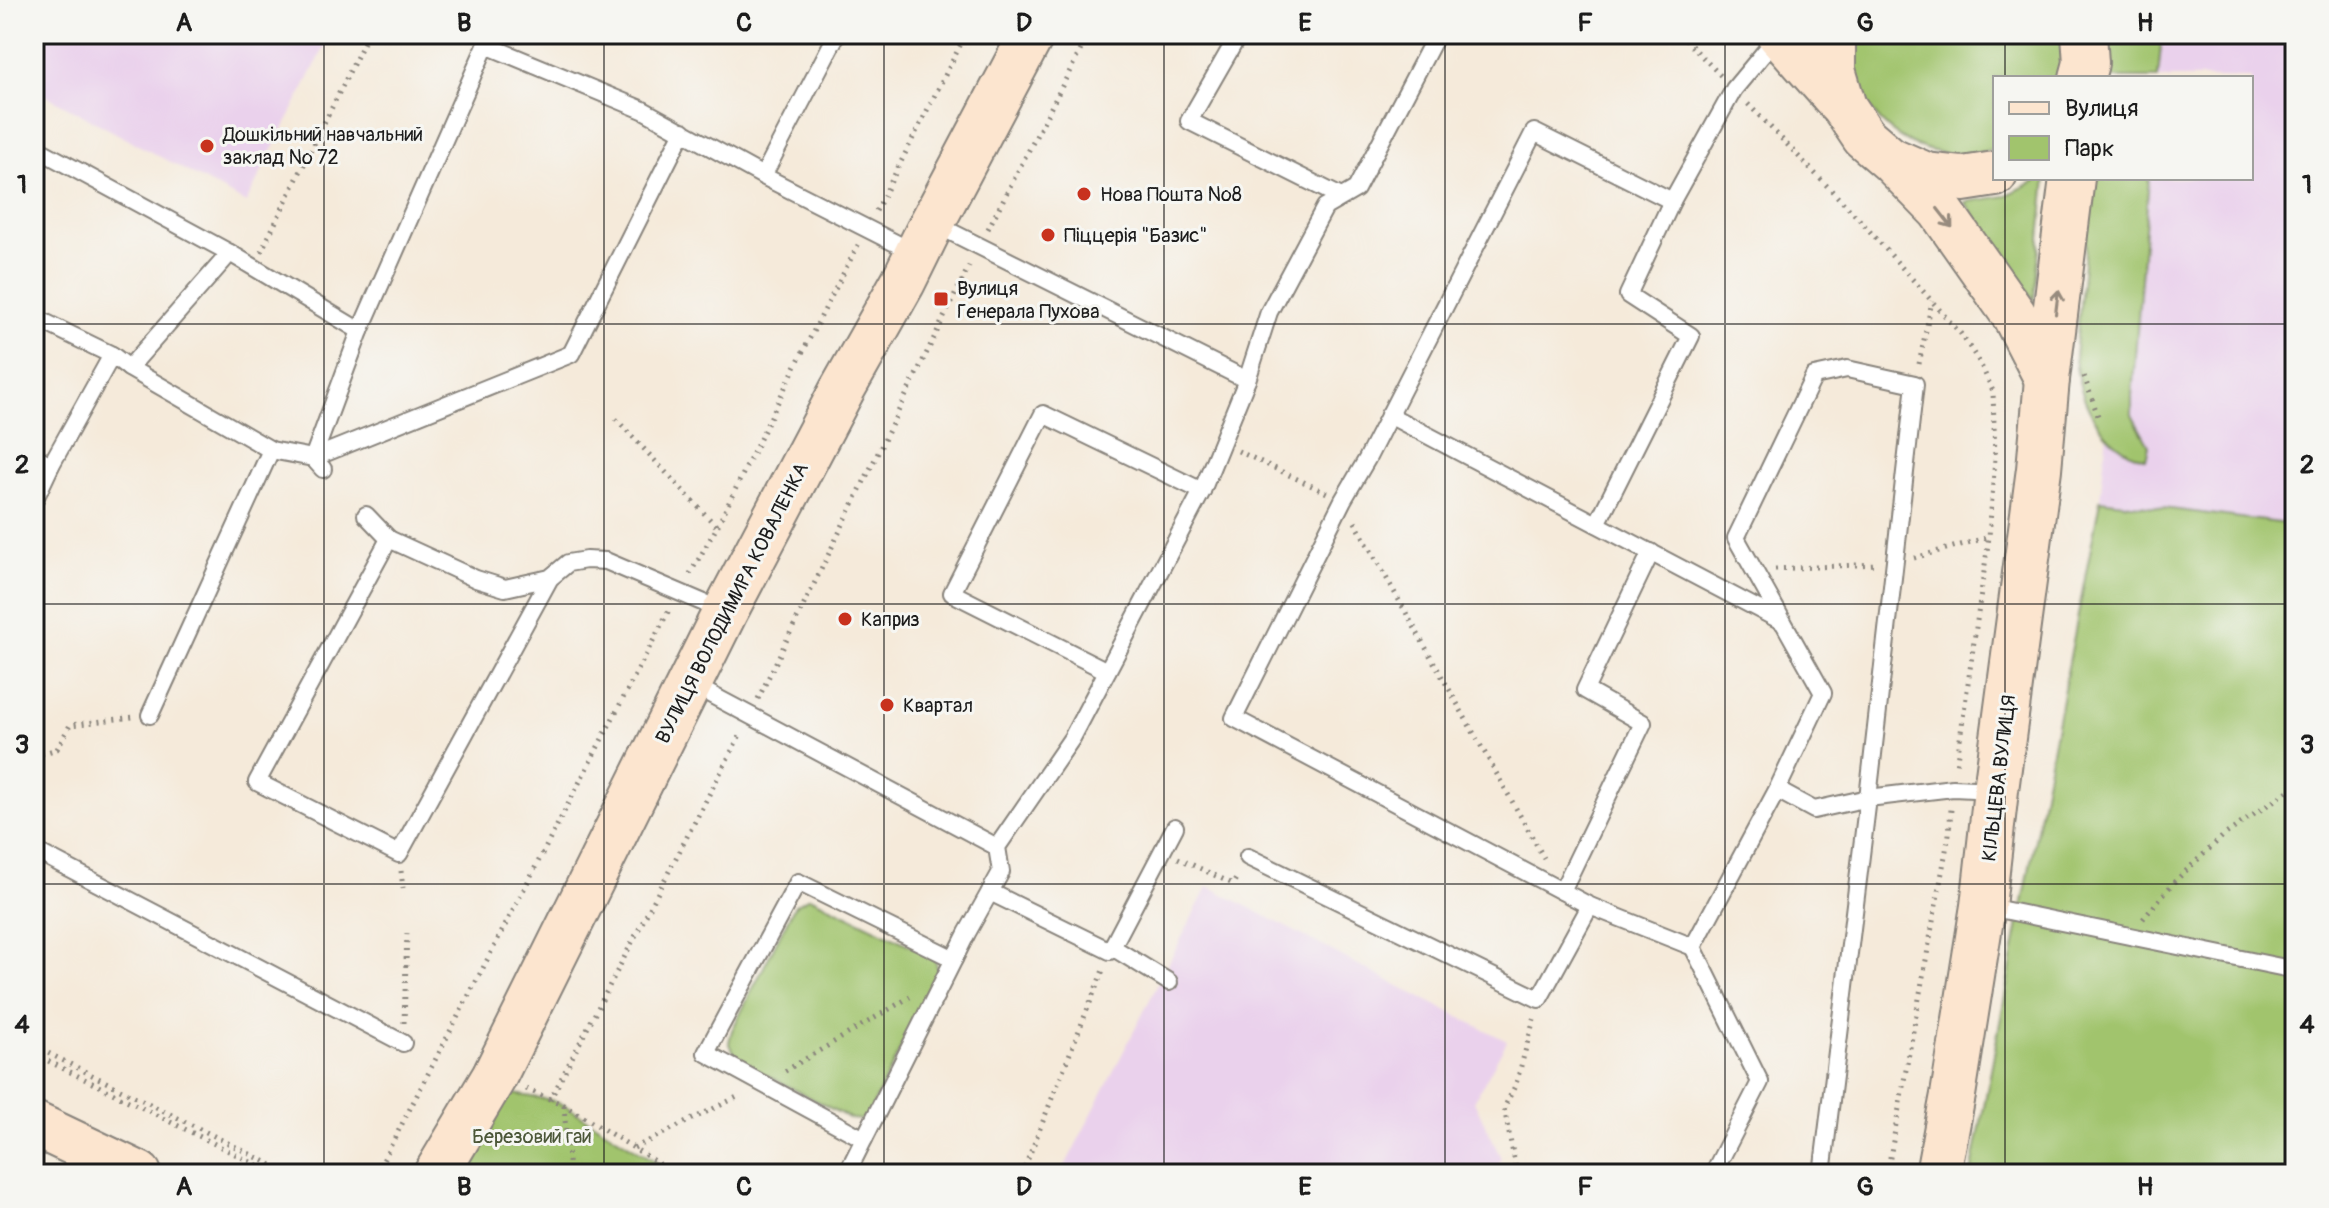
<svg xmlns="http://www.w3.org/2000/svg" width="2329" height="1208" font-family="Pangolin,sans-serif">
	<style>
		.built { fill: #ead1ec }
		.green { fill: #a1c46d; stroke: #5e7044; stroke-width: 2 }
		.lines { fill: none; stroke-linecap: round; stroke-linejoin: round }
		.lane-casing { stroke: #88837b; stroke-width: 20 }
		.secondary-casing { stroke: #88837b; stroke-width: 48 }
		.path { stroke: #88837b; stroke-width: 5; stroke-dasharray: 2 6; stroke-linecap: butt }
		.lane { stroke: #fff; stroke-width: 16 }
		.secondary { stroke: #fce5cf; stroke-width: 44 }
		.oneway { stroke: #978b7e }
		.grid { fill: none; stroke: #1c1c1c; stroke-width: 2; stroke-opacity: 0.55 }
		.poi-dot { fill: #c8321e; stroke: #f6f6f2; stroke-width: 3 }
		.labels { text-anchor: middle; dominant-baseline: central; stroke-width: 6; stroke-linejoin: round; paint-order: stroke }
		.poi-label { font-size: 20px; fill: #1c1c1c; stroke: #f6f6f2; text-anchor: start }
		.street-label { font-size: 20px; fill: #1c1c1c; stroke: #f6f6f2 }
		.park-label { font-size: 20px; fill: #4b5738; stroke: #f6f6f2 }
		.neatline { fill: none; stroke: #1c1c1c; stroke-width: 3 }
		.grid-label { font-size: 26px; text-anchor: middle; font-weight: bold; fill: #1c1c1c }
	</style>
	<rect width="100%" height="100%" fill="#f6f6f2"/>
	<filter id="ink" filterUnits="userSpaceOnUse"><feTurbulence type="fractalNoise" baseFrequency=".0125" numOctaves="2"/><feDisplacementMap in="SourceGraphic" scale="16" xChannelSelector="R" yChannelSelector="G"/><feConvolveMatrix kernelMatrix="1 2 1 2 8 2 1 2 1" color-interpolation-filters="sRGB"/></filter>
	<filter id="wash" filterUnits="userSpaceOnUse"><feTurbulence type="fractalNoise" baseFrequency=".006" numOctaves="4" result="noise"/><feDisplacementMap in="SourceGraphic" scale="32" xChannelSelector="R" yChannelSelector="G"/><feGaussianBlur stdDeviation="1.8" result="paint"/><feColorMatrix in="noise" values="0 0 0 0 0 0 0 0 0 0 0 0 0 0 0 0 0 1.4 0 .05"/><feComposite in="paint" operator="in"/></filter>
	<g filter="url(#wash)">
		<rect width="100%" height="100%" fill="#f5eada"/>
		<g class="built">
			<polygon points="34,34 331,34 246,203 34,89"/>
			<polygon points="2148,34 2295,34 2295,529 2100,500 2133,178 2251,178 2251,78 2143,78"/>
			<polygon points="1208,886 1416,995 1507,1041 1474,1101 1501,1158 1494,1174 1061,1174"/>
		</g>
		<g class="green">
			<path d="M1854 34H2061L2063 46 2060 75 2059 78H1995V148C1937 170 1867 134 1855 72 1852 60 1854 46 1854 34Z"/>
			<polygon points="2107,34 2162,34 2158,78 2102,78"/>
			<polygon points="2042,178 2046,178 2034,301 1965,202 2005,196"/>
			<path d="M2092 178H2149L2132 395V415L2149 446 2146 459C2102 446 2079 402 2075 358Z"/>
			<polygon points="2100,500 2295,525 2295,1174 1971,1174"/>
			<polygon points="810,897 932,956 936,962 938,973 868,1115 861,1120 851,1119 751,1067 734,1053 729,1042 732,1030 795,905"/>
			<polygon points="508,1093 550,1100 564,1105 676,1174 470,1174"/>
		</g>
	</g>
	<g filter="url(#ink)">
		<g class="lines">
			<defs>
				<g id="lane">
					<polyline points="1239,34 1189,121 1341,197"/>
					<polyline points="34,147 230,253 360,331 486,45 643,110 763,176 915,253"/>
					<polyline points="763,176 837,34"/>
					<polyline points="933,223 1247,380"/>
					<polyline points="34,317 112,355"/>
					<polyline points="129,368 230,253"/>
					<polyline points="1389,415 1783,622"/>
					<polyline points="271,450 313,458 571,354 683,131"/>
					<polyline points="34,456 51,465"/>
					<polyline points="323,469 313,458 360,331"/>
					<polyline points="34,501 51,465 112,355 129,368 271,450 150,715"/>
					<polyline points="366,515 389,539"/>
					<polyline points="1597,524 1691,336 1628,295 1672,201 1734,89 1778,36"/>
					<polyline points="550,578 399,854 257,782 389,539 476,579 505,588 550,578 568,563 586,560 606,561 723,611"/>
					<polyline points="1107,671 952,593 1043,414 1202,491"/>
					<polyline points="691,684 997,847"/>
					<polyline points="34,850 403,1043"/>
					<polyline points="1248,857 1539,999 1590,906 1693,947 1777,790 1814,810 1868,798 1915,384 1847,369 1814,376 1736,538 1823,693 1777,790"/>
					<polyline points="1562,891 1643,723 1585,690 1651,552"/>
					<polyline points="990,892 1110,951 1175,827"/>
					<polyline points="1590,906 1234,718 1343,500 1367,459 1534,132 1672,201"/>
					<polyline points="1984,906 2295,970"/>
					<polyline points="1112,947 1169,982"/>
					<polyline points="1693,947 1760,1082 1713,1174"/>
					<polyline points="864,1139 706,1053 798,882 954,959"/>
					<polyline points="850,1167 967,933 1001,872 997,847 1072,738 1202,491 1247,380 1269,312 1325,207 1356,189 1437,34"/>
					<polyline points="1822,1174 1868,798 1953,788 1994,790"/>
				</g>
				<g id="secondary">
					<polyline points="1779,34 1841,104"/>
					<polyline points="1833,34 1833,70 1844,107 1864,137 1892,161 1940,210 2014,315 2047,379"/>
					<polyline points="2082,78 2086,63 2084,34"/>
					<polyline points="1894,161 1926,175 1963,179 1995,174"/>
					<polyline points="34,1124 139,1174"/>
					<polyline points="436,1174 494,1077 725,612 842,390 903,282 932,223 1032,34"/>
					<polyline points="1938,1174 1953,1095 1983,906 1996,790 2039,469 2047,379 2072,178"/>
				</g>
			</defs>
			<use href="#lane" class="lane-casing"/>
			<use href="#secondary" class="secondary-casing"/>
			<g class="path">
				<polyline points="1680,34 1721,76"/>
				<polyline points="1748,104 1858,218 1961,334 1980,363 1993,391 1995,458 1989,537 1956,767"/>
				<polyline points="876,211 966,34"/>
				<polyline points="988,229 1089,34"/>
				<polyline points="261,252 368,34"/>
				<polyline points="1919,364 1932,301"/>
				<polyline points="2084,376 2098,416"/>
				<polyline points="616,419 717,527"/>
				<polyline points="1238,451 1327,493"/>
				<polyline points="1355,522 1544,858"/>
				<polyline points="1914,558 1989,537"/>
				<polyline points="1775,569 1877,564"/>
				<polyline points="690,574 717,527 796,365 858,245"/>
				<polyline points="758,699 971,262"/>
				<polyline points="34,756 57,749 70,725 133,717"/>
				<polyline points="1178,858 1233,884 1238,875"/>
				<polyline points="401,871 403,888"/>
				<polyline points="2143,919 2174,882 2223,836 2295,786"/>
				<polyline points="404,1023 407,932"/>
				<polyline points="34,1046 290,1174"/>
				<polyline points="34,1054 275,1174"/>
				<polyline points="785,1071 910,997"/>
				<polyline points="526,1089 564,1105 676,1174"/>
				<polyline points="550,1100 741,733"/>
				<polyline points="564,1105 569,1174"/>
				<polyline points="634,1148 741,1095"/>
				<polyline points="376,1174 669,610"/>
				<polyline points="1022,1174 1103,970"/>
				<polyline points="1517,1174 1504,1108 1516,1084 1534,1019"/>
				<polyline points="1887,1174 1949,834 1951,809"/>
			</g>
			<use href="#lane" class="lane"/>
			<use href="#secondary" class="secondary"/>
		</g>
		<defs><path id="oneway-shaft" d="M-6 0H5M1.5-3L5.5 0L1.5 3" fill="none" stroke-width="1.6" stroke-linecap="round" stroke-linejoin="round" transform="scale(2)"/></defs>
		<g class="oneway">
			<use href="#oneway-shaft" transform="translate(1945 218) rotate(52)"/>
			<use href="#oneway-shaft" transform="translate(2057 302) rotate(-83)"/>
		</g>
	</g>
	<path class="grid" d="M324 34V1174M604 34V1174M884 34V1174M1164 34V1174M1445 34V1174M1725 34V1174M2005 34V78M2005 178V1174M34 324H2295M34 604H2295M34 884H2295"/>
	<g class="poi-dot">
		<circle cx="207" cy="146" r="8"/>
		<circle cx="1084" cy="194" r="8"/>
		<circle cx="1048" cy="235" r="8"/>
		<rect x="933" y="291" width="16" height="16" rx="4"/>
		<circle cx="845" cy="619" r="8"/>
		<circle cx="887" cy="705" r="8"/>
	</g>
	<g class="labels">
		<g class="poi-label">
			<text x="223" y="134">Дошкільний навчальний<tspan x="223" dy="23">заклад № 72</tspan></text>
			<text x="1100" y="194">Нова Пошта №8</text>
			<text x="1064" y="235">Піццерія "Базис"</text>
			<text x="957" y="288">Вулиця<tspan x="957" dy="23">Генерала Пухова</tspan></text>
			<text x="861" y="619">Каприз</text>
			<text x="903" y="705">Квартал</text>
		</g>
		<g class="street-label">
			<text transform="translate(732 603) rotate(-63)">ВУЛИЦЯ ВОЛОДИМИРА КОВАЛЕНКА</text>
			<text transform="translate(1999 778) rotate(-83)">КІЛЬЦЕВА ВУЛИЦЯ</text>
		</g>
		<g class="park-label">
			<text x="532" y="1136">Березовий гай</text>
		</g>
	</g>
	<rect width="2329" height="1208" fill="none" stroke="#f6f6f2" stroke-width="88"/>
	<rect x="1993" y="76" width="260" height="104" fill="#f6f6f2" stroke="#9f9f9c" stroke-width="2"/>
	<rect x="2009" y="102" width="40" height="12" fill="#fce5cf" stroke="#9f9f9c" stroke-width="2"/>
	<text x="2065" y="116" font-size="24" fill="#1c1c1c">Вулиця</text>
	<rect x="2009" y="136" width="40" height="24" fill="#a1c46d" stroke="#9f9f9c" stroke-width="2"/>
	<text x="2065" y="156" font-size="24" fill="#1c1c1c">Парк</text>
	<rect x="44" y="44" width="2241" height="1120" class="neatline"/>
	<g class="grid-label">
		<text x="184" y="31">A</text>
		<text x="464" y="31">B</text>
		<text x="744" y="31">C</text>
		<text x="1024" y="31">D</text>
		<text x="1305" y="31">E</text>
		<text x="1585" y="31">F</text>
		<text x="1865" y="31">G</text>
		<text x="2145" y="31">H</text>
		<text x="22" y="193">1</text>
		<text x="2307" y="193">1</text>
		<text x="22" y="473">2</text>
		<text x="2307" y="473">2</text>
		<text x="22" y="753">3</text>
		<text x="2307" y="753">3</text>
		<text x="22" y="1033">4</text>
		<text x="2307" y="1033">4</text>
		<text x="184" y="1195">A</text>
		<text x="464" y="1195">B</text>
		<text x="744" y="1195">C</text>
		<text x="1024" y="1195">D</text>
		<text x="1305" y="1195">E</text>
		<text x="1585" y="1195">F</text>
		<text x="1865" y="1195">G</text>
		<text x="2145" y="1195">H</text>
	</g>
</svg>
